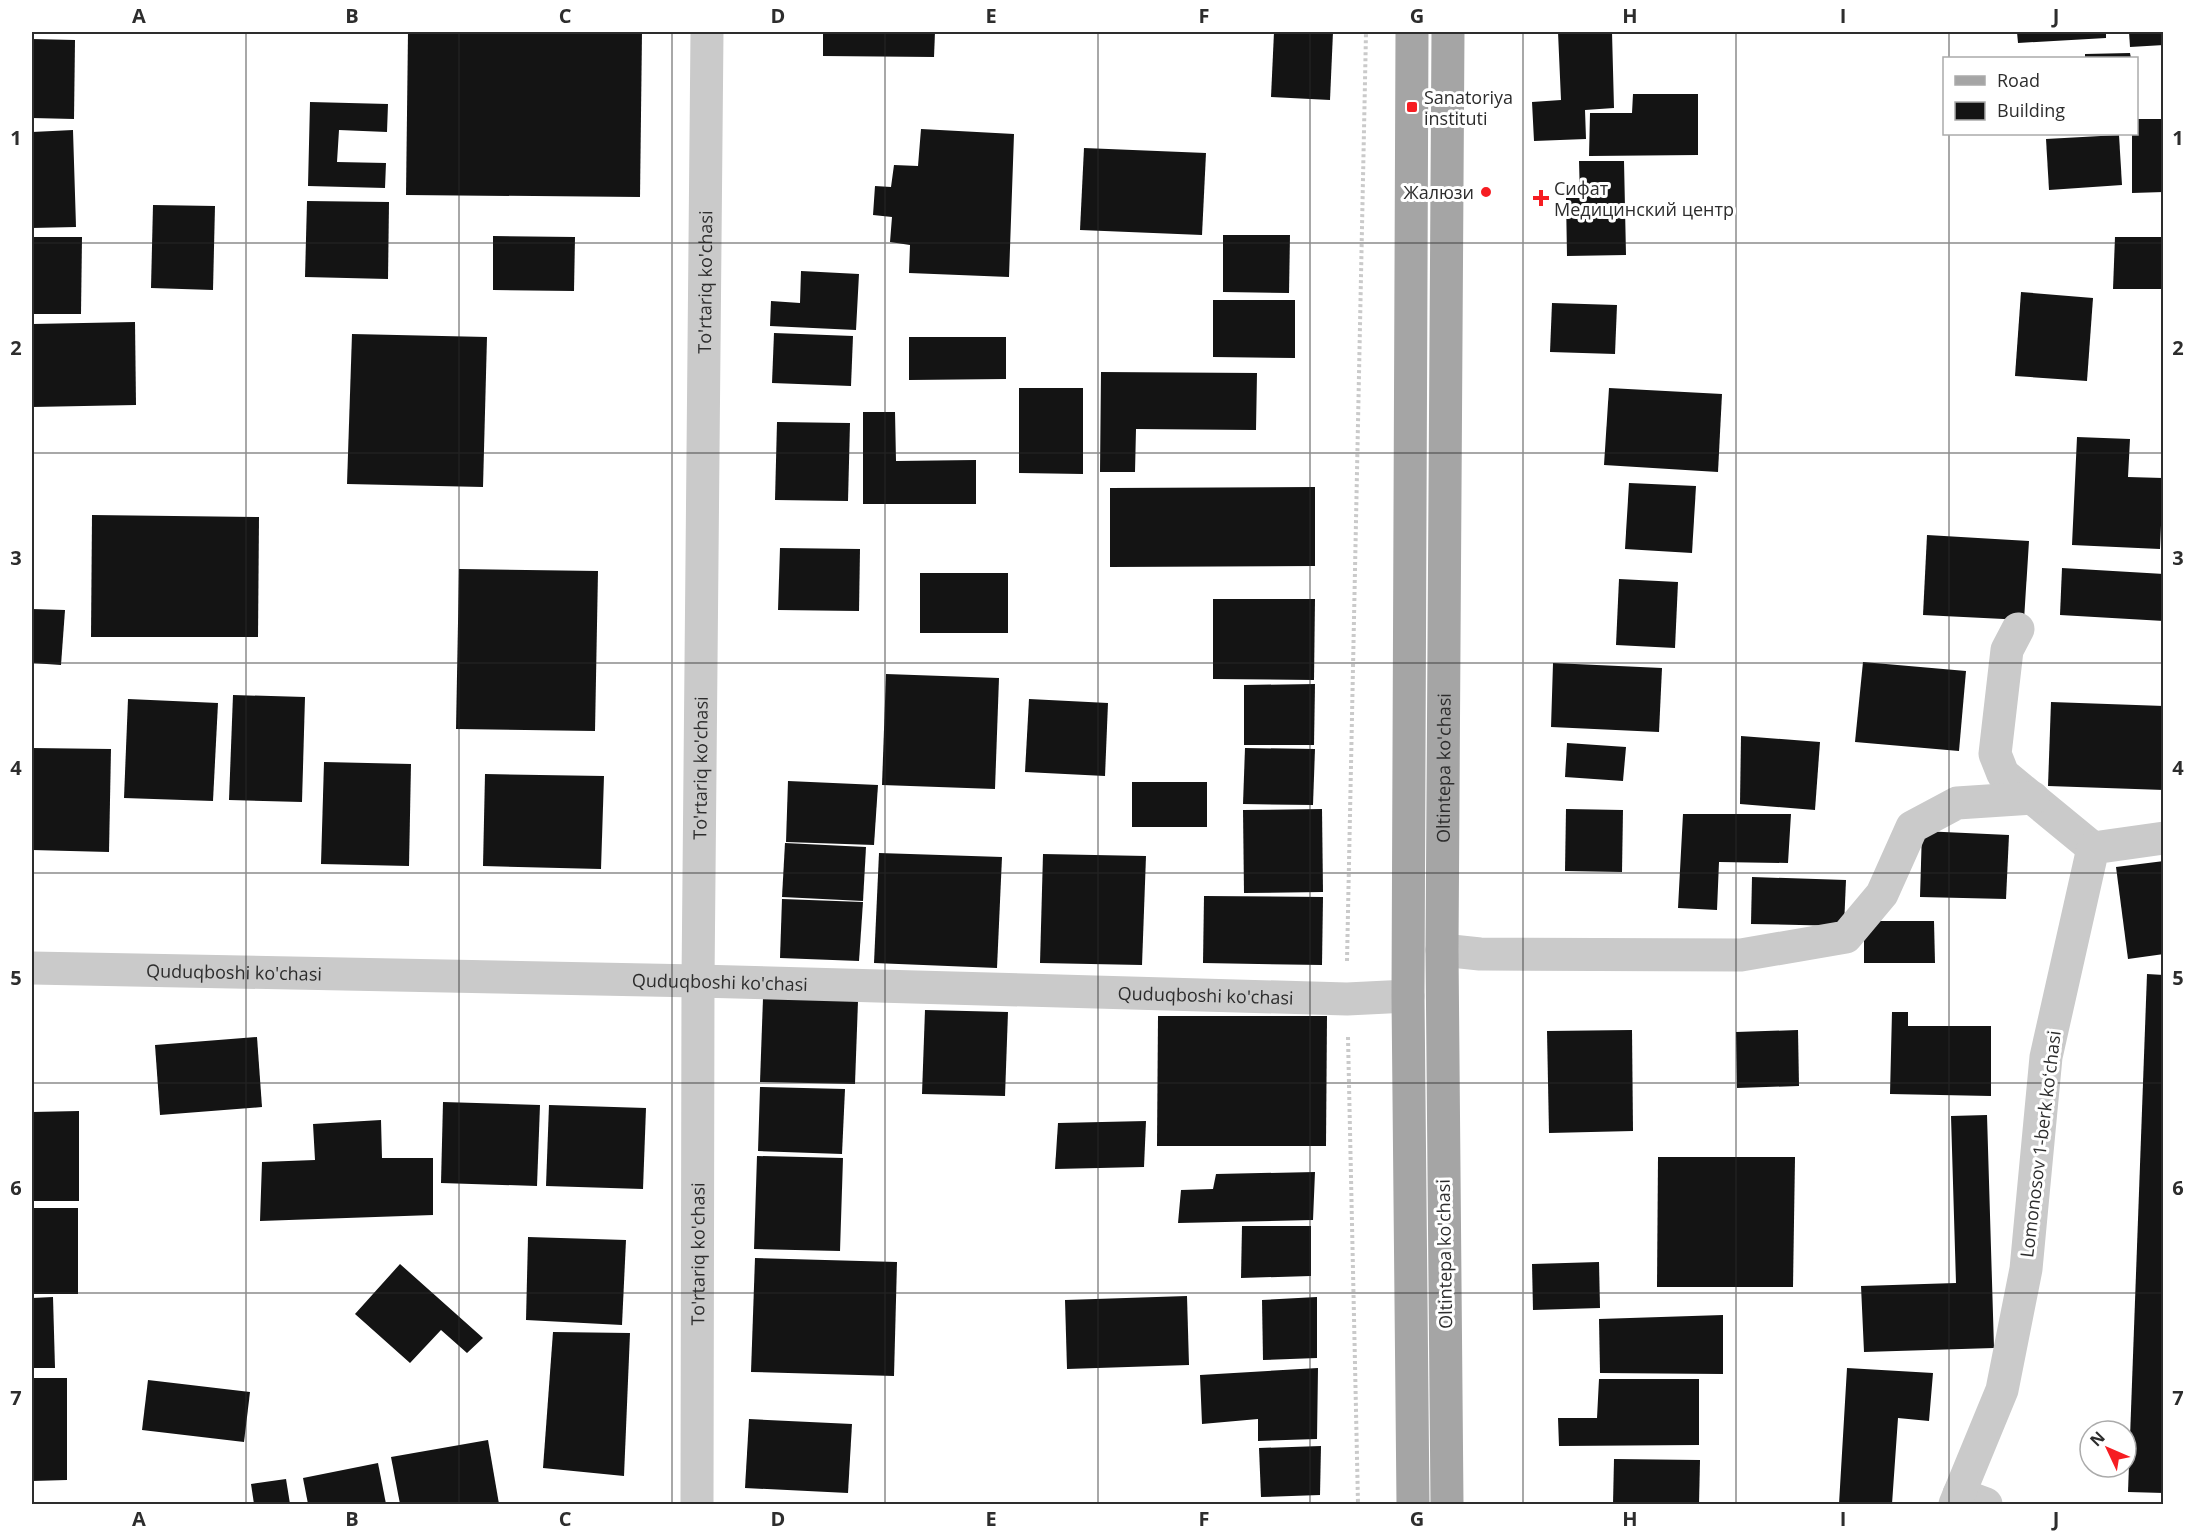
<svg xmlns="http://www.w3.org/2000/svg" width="2195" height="1536" font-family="'Open Sans',sans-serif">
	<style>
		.building { fill: #141414 }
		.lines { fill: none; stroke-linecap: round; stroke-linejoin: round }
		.path { stroke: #cacaca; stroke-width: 4; stroke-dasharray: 3 3; stroke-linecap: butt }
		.minor { stroke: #cacaca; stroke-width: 33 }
		.major { stroke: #a5a5a5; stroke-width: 33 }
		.grid { fill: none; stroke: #2d2d2d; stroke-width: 1.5; stroke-opacity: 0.55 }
		.poi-dot { fill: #f61d22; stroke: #fff; stroke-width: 2 }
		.labels { text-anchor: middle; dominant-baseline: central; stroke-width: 6; stroke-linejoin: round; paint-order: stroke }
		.poi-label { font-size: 18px; fill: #2d2d2d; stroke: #fff; text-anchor: start }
		.street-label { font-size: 18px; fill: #2d2d2d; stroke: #fff }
		.neatline { fill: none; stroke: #2d2d2d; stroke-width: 2 }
		.grid-label { font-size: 20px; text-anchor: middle; font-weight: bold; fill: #2d2d2d }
	</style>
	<rect width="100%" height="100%" fill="#fff"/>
	<g class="building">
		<polygon points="408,32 642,32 640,197 406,195"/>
		<polygon points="823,32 935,32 934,57 823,56"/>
		<polygon points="1274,32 1333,32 1330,100 1271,97"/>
		<polygon points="1558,32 1612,32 1614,108 1585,110 1586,139 1534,141 1532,102 1561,100"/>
		<polygon points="2017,32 2106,32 2106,38 2018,43"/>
		<polygon points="2129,32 2164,32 2164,45 2130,47"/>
		<polygon points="32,39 75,40 74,119 32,118"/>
		<polygon points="2130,53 2131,58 2085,58 2085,54"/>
		<polygon points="1633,94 1698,94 1698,155 1589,156 1590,113 1632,113"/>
		<polygon points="310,102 388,104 387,132 339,130 337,162 386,163 385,188 308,186"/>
		<polygon points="2136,119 2164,119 2164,192 2132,193 2132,134 2136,134"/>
		<polygon points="921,129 1014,134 1009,277 909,273 910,245 890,242 892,217 873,215 875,186 891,187 894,165 918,166"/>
		<polygon points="73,130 76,227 32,228 32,132"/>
		<polygon points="2119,135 2122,185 2049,190 2046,139"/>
		<polygon points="1084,148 1206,153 1202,235 1080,230"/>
		<polygon points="1579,161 1624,161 1626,255 1567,256 1566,198 1580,198"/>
		<polygon points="307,201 389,202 388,279 305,277"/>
		<polygon points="153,205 215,206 213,290 151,288"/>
		<polygon points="1223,235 1290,235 1289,293 1223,292"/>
		<polygon points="493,236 575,237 574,291 493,290"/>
		<polygon points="32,237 82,237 81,314 32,314"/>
		<polygon points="2115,237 2164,237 2164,289 2113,289"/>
		<polygon points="801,271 859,274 856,330 770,326 771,301 800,303"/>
		<polygon points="2021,292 2093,298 2087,381 2015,376"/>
		<polygon points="1213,300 1295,300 1295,358 1213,357"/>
		<polygon points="1552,303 1617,305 1615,354 1550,352"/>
		<polygon points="135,322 136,405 32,407 32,324"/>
		<polygon points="774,333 853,336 851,386 772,383"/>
		<polygon points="352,334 487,337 483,487 347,484"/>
		<polygon points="909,337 1006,337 1006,379 909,380"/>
		<polygon points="1101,372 1257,373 1256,430 1136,429 1135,472 1100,472"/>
		<polygon points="1019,388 1083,388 1083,474 1019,473"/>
		<polygon points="1609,388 1722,394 1718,472 1604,465"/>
		<polygon points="863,412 895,412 896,461 976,460 976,504 863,504"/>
		<polygon points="777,422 850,423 848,501 775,500"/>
		<polygon points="2077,437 2130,439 2128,477 2163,478 2160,549 2072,545"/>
		<polygon points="1629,483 1696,486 1692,553 1625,549"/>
		<polygon points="1315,487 1315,566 1110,567 1110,488"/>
		<polygon points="92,515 259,517 258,637 91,637"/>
		<polygon points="1927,535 2029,541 2024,620 1923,615"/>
		<polygon points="780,548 860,549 859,611 778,610"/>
		<polygon points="2062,568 2164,574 2164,621 2060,615"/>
		<polygon points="459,569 598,571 595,731 456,729"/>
		<rect x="920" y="573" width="88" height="60"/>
		<polygon points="1619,579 1678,582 1675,648 1616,645"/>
		<polygon points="1213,599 1315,599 1314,680 1213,679"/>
		<polygon points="32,609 65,610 61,665 32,663"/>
		<polygon points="1863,662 1966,671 1959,751 1855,742"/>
		<polygon points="1553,663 1662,668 1659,732 1551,727"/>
		<polygon points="886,674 999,678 995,789 882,785"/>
		<polygon points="1315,684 1314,745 1244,745 1244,685"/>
		<polygon points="233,695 305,697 302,802 229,800"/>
		<polygon points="128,699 218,703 213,801 124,798"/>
		<polygon points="1029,699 1108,703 1105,776 1025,772"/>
		<polygon points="2051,702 2164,706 2164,790 2048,786"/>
		<polygon points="1741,736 1820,742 1815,810 1740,804"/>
		<polygon points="1567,743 1626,747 1623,781 1565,777"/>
		<polygon points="32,748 111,749 109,852 32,850"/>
		<polygon points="1245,748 1315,749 1313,805 1243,804"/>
		<polygon points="324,762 411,764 409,866 321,864"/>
		<polygon points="485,774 604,776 601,869 483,866"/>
		<polygon points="788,781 878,785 874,845 786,842"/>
		<rect x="1132" y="782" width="75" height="45"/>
		<polygon points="1322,809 1323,892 1244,893 1243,810"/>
		<polygon points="1566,809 1623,810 1622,872 1565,871"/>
		<polygon points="1683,814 1791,814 1788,863 1719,862 1717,910 1678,908"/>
		<polygon points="1922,831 2009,835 2006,899 1920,897"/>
		<polygon points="785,843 866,847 863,901 782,897"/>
		<polygon points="879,853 1002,857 997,968 874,963"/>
		<polygon points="1043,854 1146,856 1142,965 1040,963"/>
		<polygon points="2164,861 2164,954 2128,959 2116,867"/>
		<polygon points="1752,877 1846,880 1844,926 1751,924"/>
		<polygon points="1204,896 1323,897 1322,965 1203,963"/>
		<polygon points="782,899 863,902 859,961 780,958"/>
		<polygon points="1864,921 1934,921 1935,963 1864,963"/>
		<polygon points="2147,974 2164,975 2164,1493 2128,1492"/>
		<polygon points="763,998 858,1001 855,1084 760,1082"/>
		<polygon points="925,1010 1008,1012 1005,1096 922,1094"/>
		<polygon points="1892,1012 1908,1012 1908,1026 1991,1026 1991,1096 1890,1094"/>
		<polygon points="1158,1016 1327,1016 1326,1146 1157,1146"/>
		<polygon points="1632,1030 1633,1131 1549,1133 1547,1031"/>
		<polygon points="1798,1030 1799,1086 1737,1088 1736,1032"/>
		<polygon points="257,1037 262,1107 160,1115 155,1045"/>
		<polygon points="760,1087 845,1089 842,1154 758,1151"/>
		<polygon points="443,1102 540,1105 537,1186 441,1183"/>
		<polygon points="549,1105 646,1108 643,1189 546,1186"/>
		<polygon points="79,1111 79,1201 32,1201 32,1112"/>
		<polygon points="1987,1115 1994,1348 1864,1352 1861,1286 1956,1283 1951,1116"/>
		<polygon points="381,1120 382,1158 433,1158 433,1215 260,1221 262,1162 315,1160 313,1124"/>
		<polygon points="1146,1121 1144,1167 1055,1169 1058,1123"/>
		<polygon points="757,1156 843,1158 840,1251 754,1249"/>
		<polygon points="1658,1157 1795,1157 1793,1287 1657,1287"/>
		<polygon points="1315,1172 1313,1220 1178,1223 1181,1190 1213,1189 1216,1174"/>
		<rect x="32" y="1208" width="46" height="86"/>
		<polygon points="1242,1226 1311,1226 1311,1276 1241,1278"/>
		<polygon points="528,1237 626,1240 622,1325 526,1320"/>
		<polygon points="755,1258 897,1262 894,1376 751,1372"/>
		<polygon points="1599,1262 1600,1308 1533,1310 1532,1264"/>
		<polygon points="400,1264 483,1338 467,1353 441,1330 410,1363 355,1314"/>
		<polygon points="1187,1296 1189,1365 1067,1369 1065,1300"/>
		<polygon points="53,1297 55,1368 32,1368 32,1298"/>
		<polygon points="1317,1297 1317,1358 1263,1360 1262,1300"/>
		<polygon points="1723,1315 1723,1374 1600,1373 1599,1319"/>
		<polygon points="553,1332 630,1333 624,1476 543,1468"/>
		<polygon points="1318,1368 1317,1439 1258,1441 1258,1419 1202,1424 1200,1375"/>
		<polygon points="1847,1368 1933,1373 1929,1421 1898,1418 1892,1504 1839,1504"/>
		<polygon points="32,1378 67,1378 67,1480 32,1481"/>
		<polygon points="1599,1379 1699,1379 1699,1445 1559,1446 1558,1418 1597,1418"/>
		<polygon points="148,1380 250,1392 244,1442 142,1430"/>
		<polygon points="749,1419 852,1424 848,1493 745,1488"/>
		<polygon points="488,1440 499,1504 400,1504 391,1457"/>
		<polygon points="1321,1446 1320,1495 1261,1497 1259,1448"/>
		<polygon points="1614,1459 1700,1460 1699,1504 1613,1504"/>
		<polygon points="378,1463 386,1504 308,1504 303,1478"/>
		<polygon points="286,1479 290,1504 254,1504 251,1484"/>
	</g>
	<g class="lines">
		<g class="path">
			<polyline points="1347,961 1366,32"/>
			<polyline points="1348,1037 1358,1504"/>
		</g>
		<g class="minor">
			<polyline points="2018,629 2007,650 1995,754 2003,774 2093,848"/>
			<polyline points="1442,950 1480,954 1741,955 1846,937 1882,894 1912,827 1957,803 2033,798"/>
			<path id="s1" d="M32 968 698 981 1347 999 1408 996"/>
			<polyline points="1959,1494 1986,1504"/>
			<path id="s2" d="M697 1504 698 981 707 32"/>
			<polyline points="1955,1504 2002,1390 2026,1269 2046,1057 2093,848 2164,838"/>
		</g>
		<g class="major">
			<polyline points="1412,32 1408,996 1413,1504"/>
			<path id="s3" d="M1447 1504 1442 950 1448 32"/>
		</g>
	</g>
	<path class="grid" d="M246 32V1504M459 32V1504M672 32V1504M885 32V1504M1098 32V1504M1310 32V1504M1523 32V1504M1736 32V1504M1949 32V58M1949 134V1504M32 243H2164M32 453H2164M32 663H2164M32 873H2164M32 1083H2164M32 1293H2164"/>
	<g class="poi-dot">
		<rect x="1406" y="101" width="12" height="12" rx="3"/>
		<circle cx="1486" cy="192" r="6"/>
		<path d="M1538 189h6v6h6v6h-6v6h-6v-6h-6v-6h6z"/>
	</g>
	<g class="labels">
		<g class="poi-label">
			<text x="1424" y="97">Sanatoriya<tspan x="1424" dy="21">instituti</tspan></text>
			<text x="1554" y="188">Сифат<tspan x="1554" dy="21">Медицинский центр</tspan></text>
			<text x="1474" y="192" text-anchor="end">Жалюзи</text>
		</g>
		<g class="street-label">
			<text stroke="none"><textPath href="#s2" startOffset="1222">To'rtariq ko'chasi</textPath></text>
			<text stroke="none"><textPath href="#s2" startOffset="736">To'rtariq ko'chasi</textPath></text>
			<text stroke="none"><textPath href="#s3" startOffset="736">Oltintepa ko'chasi</textPath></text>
			<text stroke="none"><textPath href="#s1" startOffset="202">Quduqboshi ko'chasi</textPath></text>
			<text stroke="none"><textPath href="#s1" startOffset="688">Quduqboshi ko'chasi</textPath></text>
			<text stroke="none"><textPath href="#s1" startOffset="1174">Quduqboshi ko'chasi</textPath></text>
			<text transform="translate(2040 1144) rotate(-83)">Lomonosov 1-berk koʻchasi</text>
			<text stroke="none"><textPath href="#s2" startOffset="250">To'rtariq ko'chasi</textPath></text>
			<text transform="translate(1444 1254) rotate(-91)">Oltintepa ko'chasi</text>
		</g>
	</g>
	<rect width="2195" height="1536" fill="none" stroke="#ffffff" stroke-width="66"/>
	<rect x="1943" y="57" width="195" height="78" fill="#ffffff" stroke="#ababab" stroke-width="1.5"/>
	<rect x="1955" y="76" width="30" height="9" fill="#a5a5a5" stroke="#ababab" stroke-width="1.5"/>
	<text x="1997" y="87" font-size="18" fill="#2d2d2d">Road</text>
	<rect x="1955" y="102" width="30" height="18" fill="#141414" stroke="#ababab" stroke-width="1.5"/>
	<text x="1997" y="117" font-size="18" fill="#2d2d2d">Building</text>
	<g transform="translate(2108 1449) rotate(314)"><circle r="28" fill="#ffffff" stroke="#ababab" stroke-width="1.5"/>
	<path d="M0-4.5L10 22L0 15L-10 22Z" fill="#f61d22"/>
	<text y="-9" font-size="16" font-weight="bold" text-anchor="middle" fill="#2d2d2d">N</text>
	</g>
	<rect x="33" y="33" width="2129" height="1470" class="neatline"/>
	<g class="grid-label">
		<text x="139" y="23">A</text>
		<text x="352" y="23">B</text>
		<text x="565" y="23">C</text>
		<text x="778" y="23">D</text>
		<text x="991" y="23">E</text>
		<text x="1204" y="23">F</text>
		<text x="1417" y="23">G</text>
		<text x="1630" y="23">H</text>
		<text x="1843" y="23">I</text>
		<text x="2056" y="23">J</text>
		<text x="16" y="145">1</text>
		<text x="2178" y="145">1</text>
		<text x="16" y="355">2</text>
		<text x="2178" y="355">2</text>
		<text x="16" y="565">3</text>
		<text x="2178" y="565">3</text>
		<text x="16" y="775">4</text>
		<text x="2178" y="775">4</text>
		<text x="16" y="985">5</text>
		<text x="2178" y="985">5</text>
		<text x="16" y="1195">6</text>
		<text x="2178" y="1195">6</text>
		<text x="16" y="1405">7</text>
		<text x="2178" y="1405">7</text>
		<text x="139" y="1526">A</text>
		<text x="352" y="1526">B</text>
		<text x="565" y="1526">C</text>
		<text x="778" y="1526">D</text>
		<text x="991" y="1526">E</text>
		<text x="1204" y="1526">F</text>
		<text x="1417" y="1526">G</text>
		<text x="1630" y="1526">H</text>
		<text x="1843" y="1526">I</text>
		<text x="2056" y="1526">J</text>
	</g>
</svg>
